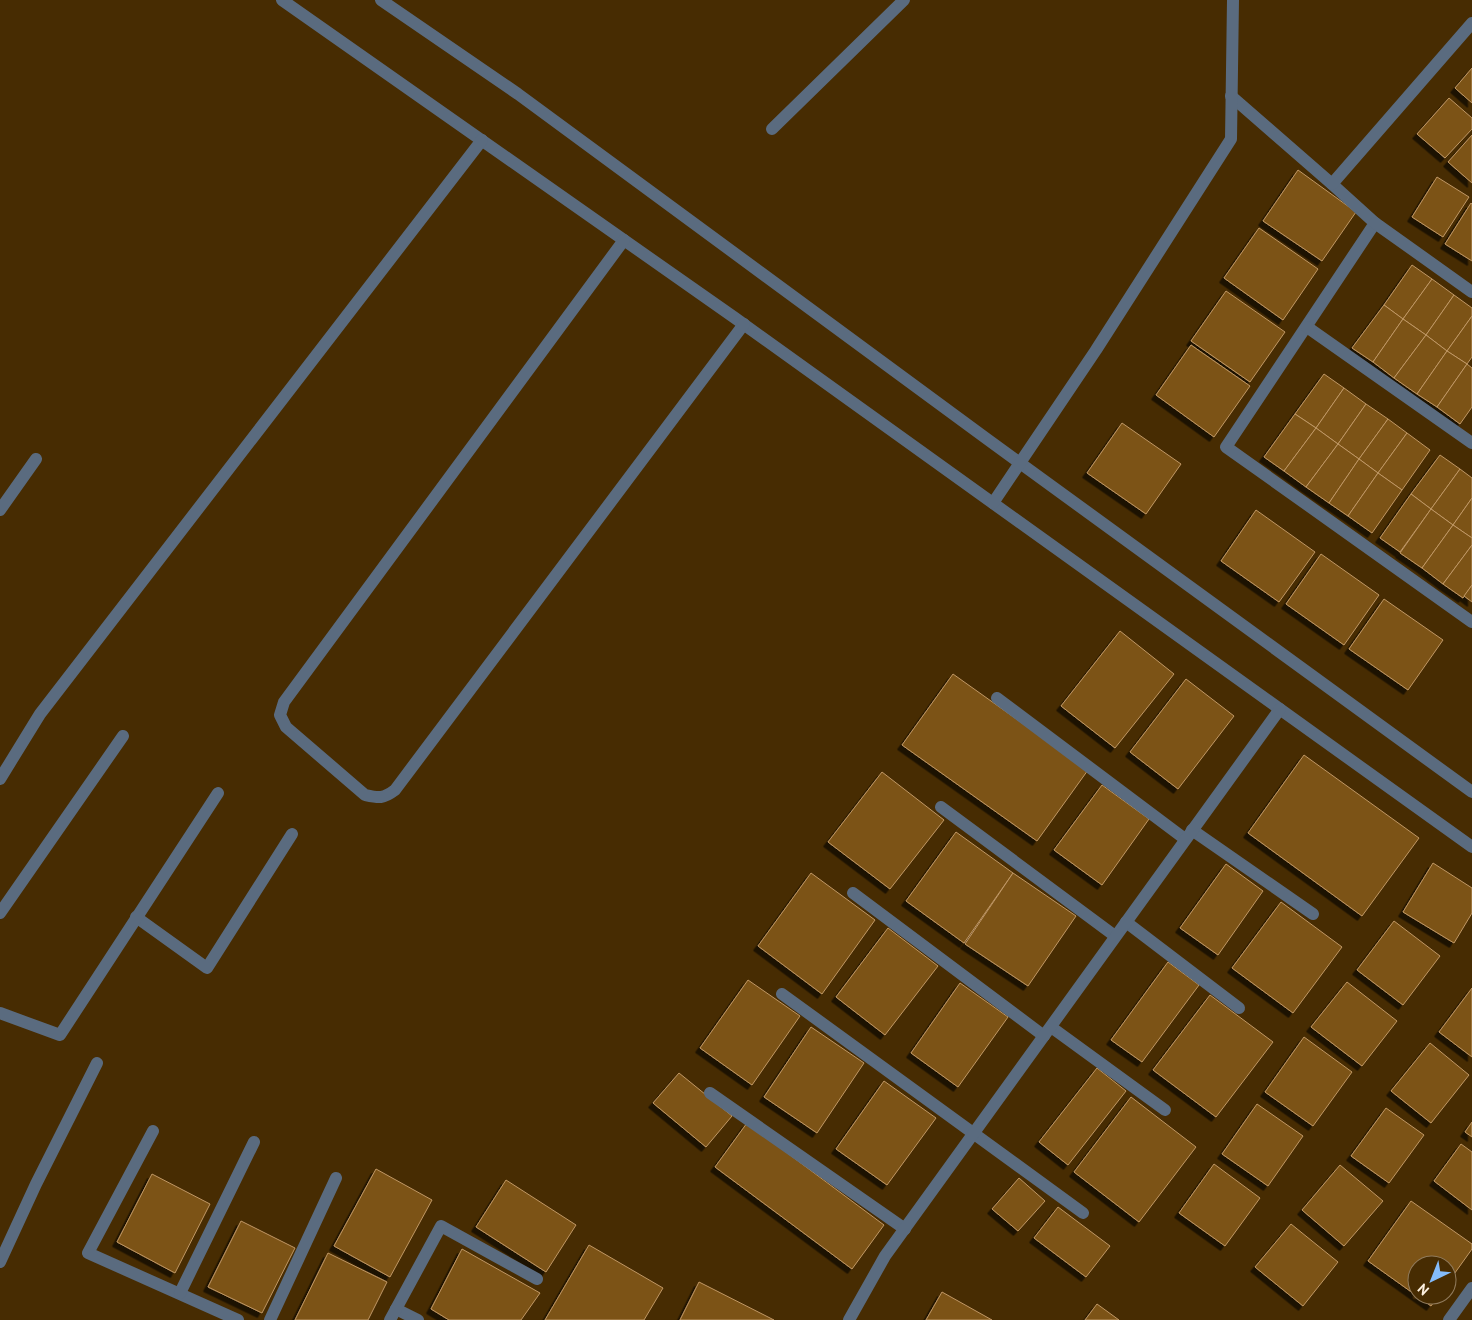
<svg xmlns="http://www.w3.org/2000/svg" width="1472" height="1320" font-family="'PT Sans',sans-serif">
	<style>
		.building { fill: #7b5317; stroke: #c09764; filter: url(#shadow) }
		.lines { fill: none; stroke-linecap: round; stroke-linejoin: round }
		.service { stroke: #5a6b7f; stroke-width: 12 }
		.minor { stroke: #5a6b7f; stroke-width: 12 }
	</style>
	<defs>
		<filter id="shadow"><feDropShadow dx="-4.5" dy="4.5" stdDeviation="0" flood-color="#0009"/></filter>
	</defs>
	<rect width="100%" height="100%" fill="#472c02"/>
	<g class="building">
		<polygon points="1472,68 1472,103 1455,88"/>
		<polygon points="1449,98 1472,118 1472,129 1445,158 1417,134"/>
		<polygon points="1472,135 1472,183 1448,162"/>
		<polygon points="1298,170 1356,212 1322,261 1263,221"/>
		<polygon points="1437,177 1469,197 1443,237 1412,217"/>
		<polygon points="1471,203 1472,204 1472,261 1445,244"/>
		<polygon points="1259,228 1318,269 1283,320 1224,278"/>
		<polygon points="1412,265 1432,279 1403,319 1384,305"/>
		<polygon points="1432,279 1454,295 1426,335 1403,319"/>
		<polygon points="1226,291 1285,332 1250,382 1191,341"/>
		<polygon points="1454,295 1472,308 1472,316 1447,351 1426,335"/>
		<polygon points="1384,305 1403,319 1373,362 1352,348"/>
		<polygon points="1472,316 1472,357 1467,364 1447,351"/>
		<polygon points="1403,319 1426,335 1394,378 1373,362"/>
		<polygon points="1426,335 1447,351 1417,394 1394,378"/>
		<polygon points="1191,345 1250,386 1214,437 1156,395"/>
		<polygon points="1447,351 1467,364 1437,407 1417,394"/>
		<polygon points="1467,364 1472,368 1472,407 1460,424 1437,407"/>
		<polygon points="1324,374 1344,388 1316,428 1295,414"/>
		<polygon points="1344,388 1366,404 1338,444 1316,428"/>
		<polygon points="1366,404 1388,419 1359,459 1338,444"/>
		<polygon points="1295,414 1316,428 1284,471 1264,457"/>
		<polygon points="1388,419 1407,433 1378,473 1359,459"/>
		<polygon points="1122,423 1181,464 1146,514 1087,473"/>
		<polygon points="1316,428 1338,444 1306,487 1284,471"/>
		<polygon points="1407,433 1430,450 1402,490 1378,473"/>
		<polygon points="1338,444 1359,459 1329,503 1306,487"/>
		<polygon points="1440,455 1460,469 1431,509 1411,494"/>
		<polygon points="1359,459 1378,473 1348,516 1329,503"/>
		<polygon points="1460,469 1472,478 1472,498 1453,525 1431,509"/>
		<polygon points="1378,473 1402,490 1372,533 1348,516"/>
		<polygon points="1411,494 1431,509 1400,552 1380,538"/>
		<polygon points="1472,498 1472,538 1453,525"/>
		<polygon points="1431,509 1453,525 1422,568 1400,553"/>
		<polygon points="1256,510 1315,552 1279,602 1221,561"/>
		<polygon points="1453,525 1472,538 1472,545 1443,584 1422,568"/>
		<polygon points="1472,545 1472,585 1463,598 1443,584"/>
		<polygon points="1321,554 1379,595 1344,645 1286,604"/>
		<polygon points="1472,585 1472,602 1464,596"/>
		<polygon points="1384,599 1443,640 1408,690 1349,649"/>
		<polygon points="1120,631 1174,674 1115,748 1061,706"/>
		<polygon points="953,674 1088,770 1037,841 902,745"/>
		<polygon points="1186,679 1234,716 1178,789 1130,752"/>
		<polygon points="1304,755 1419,838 1362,916 1248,833"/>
		<polygon points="882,772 944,820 890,889 828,842"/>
		<polygon points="1102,785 1149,819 1102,885 1054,850"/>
		<polygon points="956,832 1013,873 964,943 906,901"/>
		<polygon points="1433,863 1472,888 1472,913 1454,943 1403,912"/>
		<polygon points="1226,864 1263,891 1218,955 1180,928"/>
		<polygon points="811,873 875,920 822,994 758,946"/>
		<polygon points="1013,873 1076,916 1028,986 965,944"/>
		<polygon points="1281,902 1342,947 1293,1013 1232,968"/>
		<polygon points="1394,921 1440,956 1403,1005 1357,970"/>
		<polygon points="888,928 938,966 885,1035 836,997"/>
		<polygon points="1168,962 1199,985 1142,1062 1111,1040"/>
		<polygon points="748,980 800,1016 752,1085 700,1048"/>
		<polygon points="1347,982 1397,1021 1362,1066 1311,1027"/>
		<polygon points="960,983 1008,1017 958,1087 911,1053"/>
		<polygon points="1472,988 1472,1057 1439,1032"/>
		<polygon points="1210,995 1273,1042 1216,1117 1153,1070"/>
		<polygon points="811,1027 864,1063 817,1133 764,1097"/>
		<polygon points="1304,1037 1352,1072 1313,1126 1265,1092"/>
		<polygon points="1430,1043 1469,1075 1431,1123 1391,1091"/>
		<polygon points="1097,1068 1126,1091 1068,1165 1039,1142"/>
		<polygon points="679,1073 732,1116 706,1147 653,1103"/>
		<polygon points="884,1081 936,1118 887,1185 836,1149"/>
		<polygon points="1131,1097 1196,1147 1139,1222 1074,1172"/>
		<polygon points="1257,1104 1303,1136 1268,1186 1222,1154"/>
		<polygon points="1386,1108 1424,1135 1389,1183 1351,1156"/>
		<polygon points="1472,1122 1472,1137 1465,1132"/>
		<polygon points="747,1123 884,1225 852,1269 715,1167"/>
		<polygon points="1461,1144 1472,1152 1472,1210 1434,1181"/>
		<polygon points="1214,1164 1260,1198 1225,1246 1179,1213"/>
		<polygon points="1340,1165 1383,1201 1344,1246 1302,1210"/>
		<polygon points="376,1169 432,1200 390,1277 334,1246"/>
		<polygon points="152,1174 210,1204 175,1273 117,1242"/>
		<polygon points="1019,1178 1045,1201 1018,1231 992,1209"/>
		<polygon points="506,1180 576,1225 546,1272 476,1227"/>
		<polygon points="1411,1201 1472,1244 1472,1249 1447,1284 1447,1265 1417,1265 1417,1295 1439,1295 1431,1306 1368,1261"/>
		<polygon points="1058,1207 1110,1246 1086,1277 1034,1238"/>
		<polygon points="241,1221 295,1248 262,1313 208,1287"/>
		<polygon points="1291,1224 1338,1262 1303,1306 1255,1267"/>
		<polygon points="589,1245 663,1288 644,1320 545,1320"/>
		<polygon points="462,1249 540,1293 521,1320 449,1320 431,1309"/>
		<polygon points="328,1253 387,1282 368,1320 295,1320"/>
		<polygon points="699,1282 774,1320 680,1320"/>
		<polygon points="942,1292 992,1320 926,1320"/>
		<polygon points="1097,1304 1119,1320 1085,1320"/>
	</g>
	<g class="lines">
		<polyline class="service" points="1449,1320 1472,1288"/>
		<g class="minor">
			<polyline points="282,0 735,318 1472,847"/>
			<polyline points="381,0 518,94 987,439 1472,792"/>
			<polyline points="1231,96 1332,184 1375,223 1226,447 1472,622"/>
			<polyline points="772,129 904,0"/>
			<polyline points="1332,184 1472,23"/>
			<polyline points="1375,223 1472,292"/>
			<path d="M624 240 284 702 280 715 286 727 365 795C379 798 383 799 395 790L744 324"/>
			<polyline points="1307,327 1472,443"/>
			<polyline points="993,503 1096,350 1231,139 1233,0"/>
			<polyline points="0,510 36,459"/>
			<polyline points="997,698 1185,839"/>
			<polyline points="0,779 40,714 482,140"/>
			<polyline points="941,807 1115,936"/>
			<polyline points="1192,830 1313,914"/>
			<polyline points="853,893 1044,1036"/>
			<polyline points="0,913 123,736"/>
			<polyline points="136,917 207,968 292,834"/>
			<polyline points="1126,922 1239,1008"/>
			<polyline points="782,994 1083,1213"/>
			<polyline points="0,1013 60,1035 218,793"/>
			<polyline points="1051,1027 1165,1110"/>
			<polyline points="710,1093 905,1229"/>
			<polyline points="153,1131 88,1253 238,1320"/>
			<polyline points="0,1262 36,1184 97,1063"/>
			<polyline points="180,1293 254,1142"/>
			<polyline points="396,1309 418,1320"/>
			<polyline points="270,1320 336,1178"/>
			<polyline points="390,1320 441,1226 537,1279"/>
			<polyline points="849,1320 885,1256 1280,709"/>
		</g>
	</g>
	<g transform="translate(1432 1280) rotate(223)"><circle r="24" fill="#472c02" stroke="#907a5b"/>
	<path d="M0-4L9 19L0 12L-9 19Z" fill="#84bcfb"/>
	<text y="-8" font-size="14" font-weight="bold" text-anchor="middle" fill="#fdf0e0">N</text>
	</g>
</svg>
